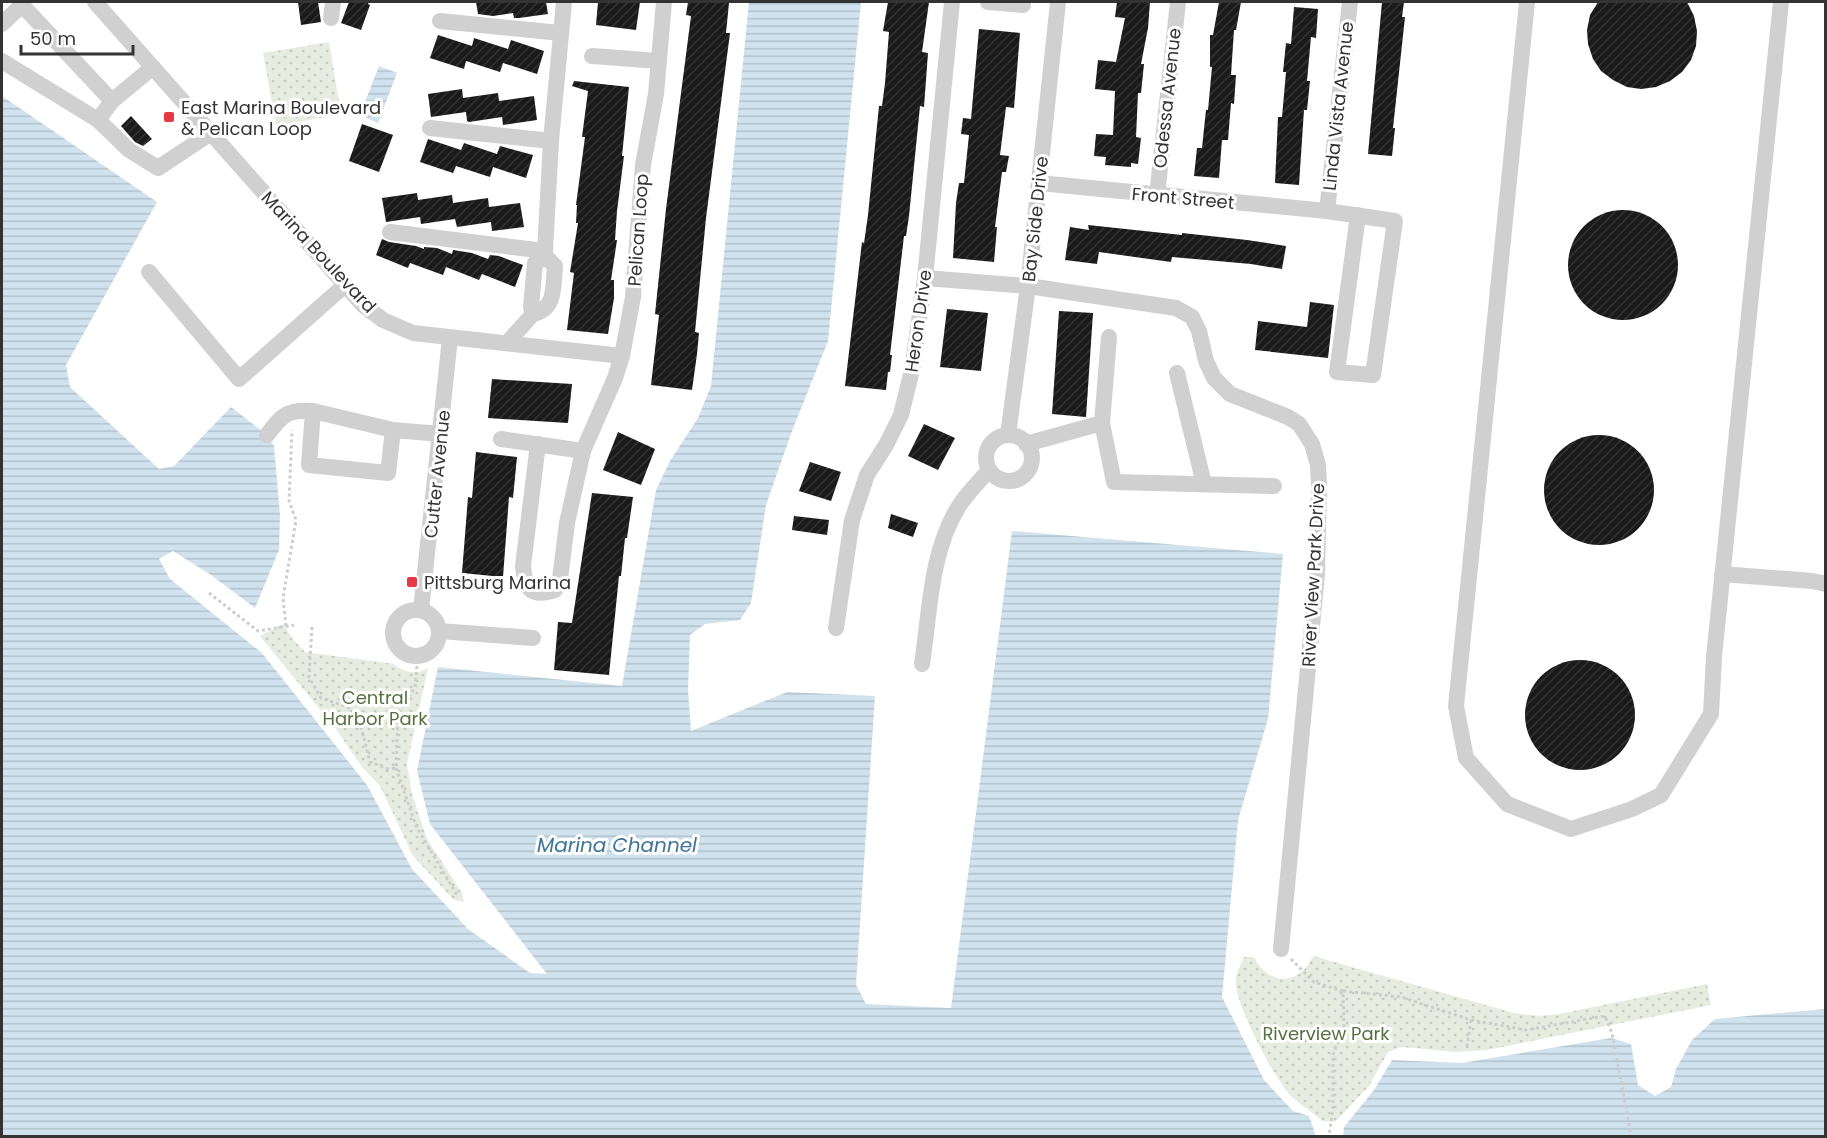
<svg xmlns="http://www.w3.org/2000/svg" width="1827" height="1138" font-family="Poppins,sans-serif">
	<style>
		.park { fill: url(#park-dots) }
		.water { fill: url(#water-rules) }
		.building { fill: url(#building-hatch) }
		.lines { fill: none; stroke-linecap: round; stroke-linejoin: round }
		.path { stroke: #cdcdcd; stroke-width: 3; stroke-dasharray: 3 3; stroke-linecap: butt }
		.minor { stroke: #d0d0d0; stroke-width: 16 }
		.poi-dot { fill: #e63946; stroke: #fff; stroke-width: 2 }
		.labels { text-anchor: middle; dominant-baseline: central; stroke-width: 6; stroke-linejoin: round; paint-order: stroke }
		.street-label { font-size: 18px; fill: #333; stroke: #fff }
		.poi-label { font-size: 18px; fill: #333; stroke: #fff; text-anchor: start }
		.park-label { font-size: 18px; fill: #56703f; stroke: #fff }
		.water-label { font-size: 20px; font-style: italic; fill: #3f7597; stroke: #fff }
	</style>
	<defs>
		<pattern id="park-dots" width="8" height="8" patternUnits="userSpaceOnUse" patternTransform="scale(1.5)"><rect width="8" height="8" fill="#e6ecdf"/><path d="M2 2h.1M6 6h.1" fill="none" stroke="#c6cbc0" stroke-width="1.8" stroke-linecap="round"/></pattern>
		<pattern id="water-rules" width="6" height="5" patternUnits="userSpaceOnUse" patternTransform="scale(1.5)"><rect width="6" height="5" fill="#cfe2ee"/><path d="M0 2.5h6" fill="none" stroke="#b2c2cd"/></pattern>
		<pattern id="building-hatch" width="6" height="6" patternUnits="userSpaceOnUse" patternTransform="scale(1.5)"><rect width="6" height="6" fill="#1a1a1a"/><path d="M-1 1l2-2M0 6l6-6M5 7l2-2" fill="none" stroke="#333"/></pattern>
	</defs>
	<rect width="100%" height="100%" fill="#fff"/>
	<g class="park">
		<polygon points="329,42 341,114 276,126 263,53"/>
		<path d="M283 624 293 639 305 652 394 664C405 673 416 675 428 668L407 764 412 794 427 839 462 893 464 902 454 900 413 856 380 786 362 767 336 729 260 636Z"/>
		<path d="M1313 956 1514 1013 1539 1016 1559 1014 1707 984 1711 1005 1487 1050 1456 1052 1402 1047 1388 1052 1369 1086 1335 1122 1322 1121C1312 1111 1300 1105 1290 1095 1274 1077 1233 1002 1236 979 1237 971 1241 964 1244 957H1254C1268 986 1300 986 1313 956Z"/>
	</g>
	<g class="water">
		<polygon points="749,2 861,2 828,341 792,431 766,505 751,603 740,620 705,624 690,635 688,690 691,731 787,692 875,696 856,985 866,1004 951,1008 1012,531 1283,554 1268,719 1238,820 1222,997 1264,1080 1293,1111 1309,1116 1316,1136 2,1136 2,96 157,202 66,365 70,387 159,469 174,466 231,407 267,435 274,446 280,515 279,550 255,608 211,575 173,551 159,559 170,579 262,653 367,785 412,869 468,929 530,973 547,974 430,824 417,771 438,667 622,686 656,490 670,461 698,418 711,386"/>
		<polygon points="379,66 397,73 378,123 360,115"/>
		<polygon points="1825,1009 1825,1136 1343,1136 1344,1127 1374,1090 1392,1060 1462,1063 1611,1038 1631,1044 1638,1085 1655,1096 1671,1087 1676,1069 1692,1040 1715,1019"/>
	</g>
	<g class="building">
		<polygon points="298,2 318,2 321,22 301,25"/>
		<polygon points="349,2 369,2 368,4 370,5 361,30 341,23"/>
		<polygon points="476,2 546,2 548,14 519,18 514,18 513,13 493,16 478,14"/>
		<polygon points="598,2 640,2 636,30 596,25"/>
		<polygon points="688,2 729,3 726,33 730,33 706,218 695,332 699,333 697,354 692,390 651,385 659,315 655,314 666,209 691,16 686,15"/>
		<polygon points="888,2 929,2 922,52 928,53 924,107 920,106 909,216 906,236 904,236 890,355 892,355 890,372 888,372 886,390 845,386 862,242 864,243 868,215 879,106 882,106 885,83 889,32 883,31"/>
		<polygon points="1117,2 1150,2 1148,28 1141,64 1144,64 1141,93 1138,93 1136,137 1141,138 1138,164 1131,163 1131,167 1105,165 1106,157 1094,156 1096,134 1113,135 1115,91 1095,89 1098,60 1116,62 1125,18 1115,17"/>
		<polygon points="1219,2 1241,2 1236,30 1234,30 1231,75 1236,75 1234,104 1231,103 1228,140 1222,140 1219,178 1194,176 1197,148 1202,148 1206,110 1208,110 1212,67 1210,67 1210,35 1213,35"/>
		<polygon points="1382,2 1404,2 1402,17 1405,17 1393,128 1395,128 1392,156 1368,154"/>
		<polygon points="1598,2 1687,2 1694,16 1697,31 1696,46 1691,60 1682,72 1670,81 1656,87 1641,89 1627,87 1613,80 1601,71 1593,59 1588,44 1587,30 1590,15"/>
		<polygon points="1294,7 1318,9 1316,38 1311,37 1307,81 1310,81 1307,110 1304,110 1299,185 1275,183 1278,117 1282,117 1286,72 1283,72 1286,43 1291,44"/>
		<polygon points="979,29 1020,33 1014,108 1006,107 1000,155 1009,156 1006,172 1002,172 995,227 997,227 994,262 953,258 956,203 959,183 964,183 969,135 961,134 963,118 971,119"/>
		<polygon points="438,35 472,46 474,38 508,49 511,40 544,51 537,74 503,63 500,72 466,61 464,69 430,58"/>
		<polygon points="574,81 629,87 622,156 624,156 617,211 615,240 617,240 611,280 614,280 614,298 608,334 567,330 574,273 570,272 578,223 576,223 577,205 576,205 585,137 582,137 588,91 572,86"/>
		<polygon points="462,89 463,98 498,93 499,101 534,96 537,120 503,125 502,117 469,122 467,121 466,112 431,117 428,94"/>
		<polygon points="131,116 152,139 143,146 135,142 121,126"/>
		<polygon points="362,124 393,135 379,172 349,161"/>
		<polygon points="428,139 461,150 464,143 497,154 500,146 533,155 526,178 493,167 490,177 456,166 453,173 420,162"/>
		<polygon points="417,193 418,200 452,195 453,203 488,198 489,207 520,203 524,227 492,231 491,222 457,227 455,219 421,224 420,217 386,222 382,198"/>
		<circle cx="1623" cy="265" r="55"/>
		<polygon points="1088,225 1182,235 1182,233 1247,240 1286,246 1282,269 1251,264 1172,257 1171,262 1099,252 1097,264 1065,260 1070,227 1089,230"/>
		<polygon points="382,239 389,242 416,246 424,249 424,247 437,248 452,254 453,250 472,253 488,259 490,255 499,256 523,265 515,287 482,274 479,280 446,267 443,275 410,263 408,268 376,255"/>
		<polygon points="1310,302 1334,305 1328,358 1255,350 1258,321 1307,327"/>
		<polygon points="947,309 988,313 981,371 940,367"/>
		<polygon points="1059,311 1093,313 1086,417 1052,414"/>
		<polygon points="492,379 572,384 568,423 488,418"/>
		<polygon points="924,424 955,438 938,470 908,456"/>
		<polygon points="618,432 655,449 641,485 603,470"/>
		<circle cx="1599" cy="490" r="55"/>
		<polygon points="476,452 517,457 513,498 509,497 503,577 462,573 468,497 472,498"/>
		<polygon points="810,462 841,472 831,501 799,491"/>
		<polygon points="592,493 633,497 627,538 625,538 621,576 619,576 609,675 554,670 558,622 572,623"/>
		<polygon points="891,514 918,523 913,537 888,528"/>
		<polygon points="794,516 829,520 827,535 792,530"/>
		<circle cx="1580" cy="715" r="55"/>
	</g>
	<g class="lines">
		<g class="path">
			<polyline points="209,593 258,631 294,625"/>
			<polyline points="286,626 283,598 296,520 289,501 292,430"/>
			<polyline points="312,627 309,677 321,698 348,707 361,727 370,762 388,769 396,768 398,714 415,687 418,656"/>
			<polyline points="396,768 416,826 457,895"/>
			<polyline points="1291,959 1314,982 1343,991 1344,1027 1333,1055 1333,1107 1329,1136"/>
			<polyline points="1343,991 1401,997 1471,1020 1467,1046"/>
			<polyline points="1471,1020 1526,1030 1605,1016 1612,1033 1631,1135"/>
		</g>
		<g class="minor">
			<polyline points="95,2 363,305 383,320 413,333 622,356"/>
			<polyline points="988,2 1023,5"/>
			<polyline points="1527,2 1456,706 1466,758 1507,804 1571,829 1632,809 1661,795 1711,714 1714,657 1781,2"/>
			<polyline points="331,18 333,2"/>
			<polyline points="440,21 561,33"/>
			<polyline points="2,24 22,5 112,101"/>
			<polyline points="592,56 659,61"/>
			<polyline points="2,61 98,120 112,101 153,67"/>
			<polyline points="98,120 129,150 158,168 211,133"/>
			<polyline points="430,128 551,141"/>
			<polyline points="1039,183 1327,211 1395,221 1373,375 1337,372 1358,215"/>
			<polyline points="1157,195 1178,2"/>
			<polyline points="1327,211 1350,2"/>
			<polyline points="390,232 545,251"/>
			<path d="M546 257 535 263 531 307 533 314C556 309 553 287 555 266L546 257 545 251 551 141 564 2"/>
			<polyline points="149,272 239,379 345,285"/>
			<polyline points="925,278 1028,286 1176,308 1192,317 1199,331 1206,361 1214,378 1230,394 1288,417 1299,424 1312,444 1318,465 1319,484 1317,574 1281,949"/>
			<polyline points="507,343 533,314"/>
			<polyline points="1177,373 1204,484"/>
			<polyline points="1102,423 1109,337"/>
			<polyline points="393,430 313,411 309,465 388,473 393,430 441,434"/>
			<path d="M267 435C282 415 287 409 313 411"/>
			<polyline points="1008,435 1028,286 1058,2"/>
			<circle cx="1009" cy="458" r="23"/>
			<polyline points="501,439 583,451"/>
			<path d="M538 444 523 566C525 589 531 598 555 590L560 579 567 523 583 451 615 378 622 356 633 297 643 165 656 94 664 2"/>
			<polyline points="1026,444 1102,423 1114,482 1274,486"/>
			<polyline points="1722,574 1812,581 1826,584"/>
			<circle cx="416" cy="633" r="23"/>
			<polyline points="421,610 450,338"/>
			<polyline points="836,628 852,520 867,475 886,445 901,415 912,370 925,278 952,2"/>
			<polyline points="439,631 533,638"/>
			<path d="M922 664C930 612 930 552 959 506 967 493 979 482 989 470"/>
		</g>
	</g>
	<g class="poi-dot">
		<rect x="163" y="111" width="12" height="12" rx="3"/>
		<rect x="406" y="576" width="12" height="12" rx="3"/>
	</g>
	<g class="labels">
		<g class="street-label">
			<text transform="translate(1167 98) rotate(-84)">Odessa Avenue</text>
			<text transform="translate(1338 106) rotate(-84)">Linda Vista Avenue</text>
			<text transform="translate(1183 198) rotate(5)">Front Street</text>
			<text transform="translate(1035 219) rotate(-84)">Bay Side Drive</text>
			<text transform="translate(638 230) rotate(-86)">Pelican Loop</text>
			<text transform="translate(319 252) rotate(47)">Marina Boulevard</text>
			<text transform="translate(918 321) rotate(-82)">Heron Drive</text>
			<text transform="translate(437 474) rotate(-84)">Cutter Avenue</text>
			<text transform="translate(1313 575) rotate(-87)">River View Park Drive</text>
		</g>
		<g class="poi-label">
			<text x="181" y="107">East Marina Boulevard<tspan x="181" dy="21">&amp; Pelican Loop</tspan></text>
			<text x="424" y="582">Pittsburg Marina</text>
		</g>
		<g class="park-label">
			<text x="375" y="697">Central<tspan x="375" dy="21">Harbor Park</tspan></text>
			<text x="1326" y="1033">Riverview Park</text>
		</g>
		<g class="water-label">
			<text x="617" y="845">Marina Channel</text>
		</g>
	</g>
	<rect width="1827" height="1138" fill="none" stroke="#333333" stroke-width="6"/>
	<path d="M21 45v9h112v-9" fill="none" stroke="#333333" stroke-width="3"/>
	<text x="30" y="45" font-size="18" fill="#333333" stroke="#ffffff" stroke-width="4.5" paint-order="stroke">50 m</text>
</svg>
